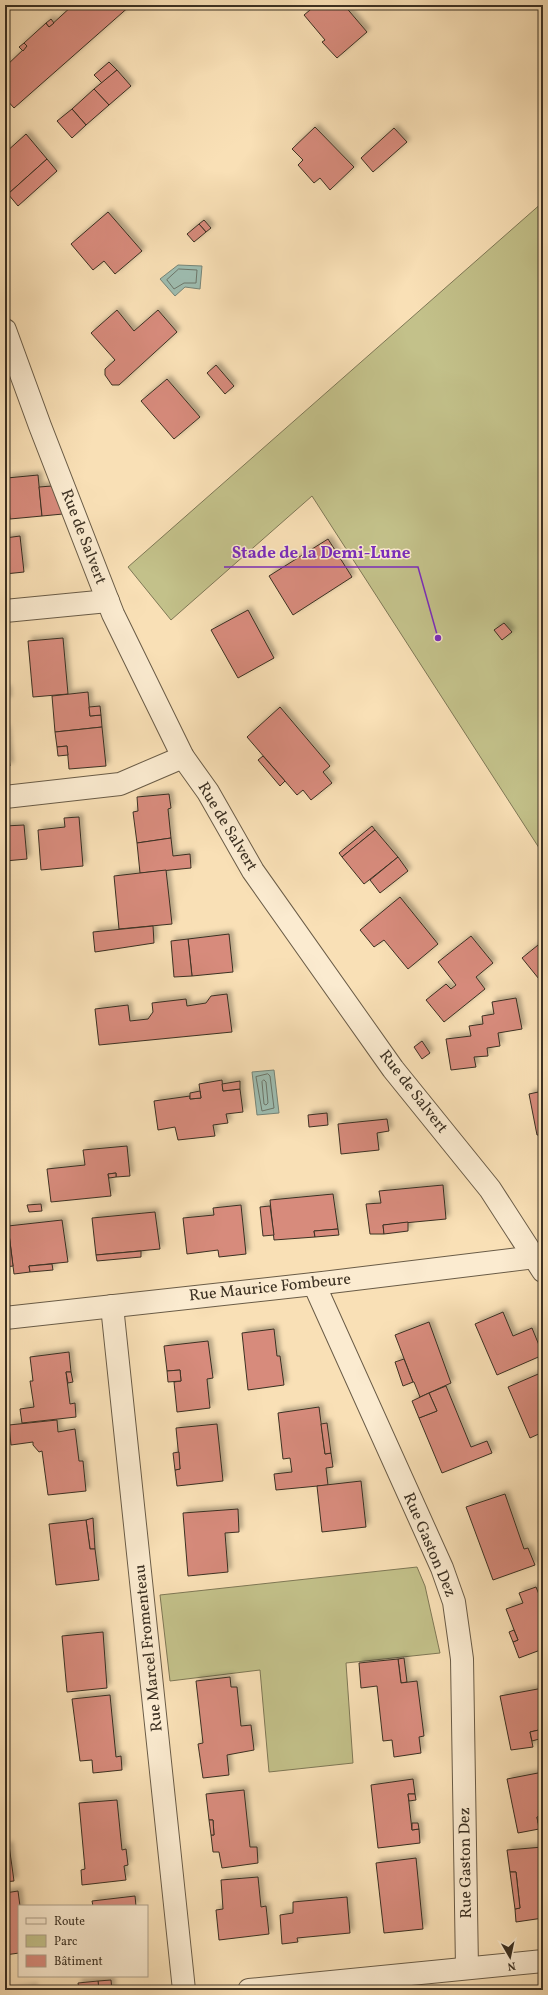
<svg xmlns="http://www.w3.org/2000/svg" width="548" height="1995" font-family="Vollkorn,serif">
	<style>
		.green { fill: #c3c18a; stroke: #7f7856 }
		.water { fill: #9ebdb1; stroke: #768578 }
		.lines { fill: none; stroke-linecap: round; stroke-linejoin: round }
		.shore { stroke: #6c766a; stroke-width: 1 }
		.building { fill: #d78b7b; stroke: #3b3022; filter: url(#shadow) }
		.minor-casing { stroke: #6a5c47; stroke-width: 24 }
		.minor { stroke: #fbebd0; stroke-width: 22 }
		.labels { text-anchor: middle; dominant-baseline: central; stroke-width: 3; stroke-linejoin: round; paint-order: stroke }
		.street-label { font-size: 16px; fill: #3b3022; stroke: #fbebd0 }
		.leader { fill: none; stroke: #7b2cbf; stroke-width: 1.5 }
		.callout-dot { fill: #7b2cbf; stroke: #fbebd0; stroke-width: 1.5 }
		.callout-label { font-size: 17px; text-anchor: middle; font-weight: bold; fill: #7b2cbf; stroke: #fbebd0; stroke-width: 3; stroke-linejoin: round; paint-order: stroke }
	</style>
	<defs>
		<filter id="shadow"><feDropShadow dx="3.5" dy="-3.5" stdDeviation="2" flood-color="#0004"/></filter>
	</defs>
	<rect width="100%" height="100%" fill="#f9e0b6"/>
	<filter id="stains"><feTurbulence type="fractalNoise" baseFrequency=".005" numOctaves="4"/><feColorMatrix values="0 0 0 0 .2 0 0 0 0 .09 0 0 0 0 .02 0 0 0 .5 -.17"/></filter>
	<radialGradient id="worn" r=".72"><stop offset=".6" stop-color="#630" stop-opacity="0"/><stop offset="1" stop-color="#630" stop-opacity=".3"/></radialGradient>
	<g class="green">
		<polygon points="543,202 543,854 312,496 171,620 128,567"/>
		<polygon points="417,1567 425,1586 440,1653 346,1663 353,1763 269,1772 260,1670 170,1681 160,1595"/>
	</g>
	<g class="water">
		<polygon points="178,265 202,266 200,289 185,287 175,296 160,279"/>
		<polygon points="274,1070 279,1113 257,1115 252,1072"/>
	</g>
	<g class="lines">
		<g class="shore">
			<polygon points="179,269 197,270 196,283 184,283 174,289 167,280"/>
			<polygon points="268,1074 270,1076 274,1108 262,1111 256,1077"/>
			<polygon points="264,1080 266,1082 268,1103 266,1105 264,1104 262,1082"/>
		</g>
	</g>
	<g class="building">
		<polygon points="131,5 14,108 5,98 5,67 27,46 24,43 46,23 49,27 73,5"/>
		<polygon points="316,5 344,5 367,32 337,58 322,42 325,40 304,15"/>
		<polygon points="51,19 54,23 49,27 46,23"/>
		<polygon points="24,43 27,46 23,51 19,47"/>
		<polygon points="109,62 117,70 102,83 94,75"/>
		<polygon points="117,70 131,86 109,105 94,89"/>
		<polygon points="94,89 109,105 86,125 72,109"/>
		<polygon points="72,109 86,125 72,138 57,121"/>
		<polygon points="315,127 354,167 330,190 320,178 314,183 298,165 303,160 292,149"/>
		<polygon points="394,128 407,142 373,172 361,158"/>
		<polygon points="26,134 47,159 8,194 5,189 5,153"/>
		<polygon points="47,159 57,171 18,206 8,194"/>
		<polygon points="108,212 142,251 115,274 104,261 93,270 71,244"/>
		<polygon points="204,220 211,228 206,232 199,224"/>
		<polygon points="199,224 206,232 194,242 187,234"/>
		<polygon points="117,310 134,331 158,310 177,332 119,385 112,385 105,375 105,369 115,360 91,333"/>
		<polygon points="216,365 234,386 225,394 207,373"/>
		<polygon points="167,379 200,417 174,439 141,401"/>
		<polygon points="38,475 42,516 10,519 7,478"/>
		<polygon points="52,486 63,514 42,516 39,487"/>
		<polygon points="20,536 24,572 5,574 5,538"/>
		<polygon points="328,539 352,577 293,615 269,576"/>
		<polygon points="248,610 274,658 238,678 211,630"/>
		<polygon points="504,623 512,632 502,640 494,630"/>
		<polygon points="63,638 68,694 33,697 28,641"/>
		<polygon points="5,689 7,689 8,700 5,700"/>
		<polygon points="88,692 90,716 101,715 102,727 55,732 52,696"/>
		<polygon points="100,706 101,715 90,716 89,707"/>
		<polygon points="280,707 330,766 323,772 332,783 311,800 303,790 297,795 247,737"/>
		<polygon points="102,727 106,766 69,769 67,746 57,747 55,732"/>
		<polygon points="6,729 10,766 5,766 5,730"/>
		<polygon points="67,746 68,755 58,756 57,747"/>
		<polygon points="263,756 285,781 280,786 258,760"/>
		<polygon points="169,794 171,808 168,809 171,838 137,843 133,812 138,811 137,797"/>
		<polygon points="79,817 83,866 41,870 38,830 65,827 64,818"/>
		<polygon points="24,825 27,859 5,861 5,826"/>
		<polygon points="372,826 375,830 342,857 339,853"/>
		<polygon points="375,830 398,857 364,884 342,857"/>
		<polygon points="171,838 173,856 190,854 191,868 140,873 137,843"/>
		<polygon points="398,857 408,871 380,893 370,880"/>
		<polygon points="166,870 172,924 119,929 114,876"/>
		<polygon points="400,897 438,944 408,969 384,940 374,947 360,930"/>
		<polygon points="153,926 154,943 95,952 93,932"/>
		<polygon points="229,934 233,972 192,976 188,939"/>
		<polygon points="471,936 493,963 476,977 485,989 444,1022 426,1000 446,984 451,989 456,985 438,962"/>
		<polygon points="188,939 192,976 174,977 171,941"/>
		<polygon points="543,941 543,984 522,958"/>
		<polygon points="227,994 232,1032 99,1045 95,1009 128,1005 130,1021 148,1019 153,1012 152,1003 186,999 187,1006 206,1003 211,996"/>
		<polygon points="516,998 522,1029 498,1033 500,1046 487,1048 488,1056 474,1057 476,1067 451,1070 446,1039 471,1036 469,1026 483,1024 482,1016 494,1014 492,1002"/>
		<polygon points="422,1041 430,1053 422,1059 414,1047"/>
		<polygon points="222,1080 223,1091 240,1089 243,1112 226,1114 228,1123 213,1125 215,1136 178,1140 175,1127 158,1130 154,1101 190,1096 190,1099 201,1098 199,1084"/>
		<polygon points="240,1081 240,1089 223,1091 222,1084"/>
		<polygon points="200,1091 201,1098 190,1099 190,1093"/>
		<polygon points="543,1091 543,1146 541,1135 537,1135 529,1094"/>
		<polygon points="327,1113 328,1125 309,1127 308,1115"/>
		<polygon points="387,1119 389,1131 377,1133 379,1150 341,1154 338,1124"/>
		<polygon points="127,1146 130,1176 116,1177 116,1173 108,1174 111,1196 51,1202 47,1169 85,1165 83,1150"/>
		<polygon points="116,1173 116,1177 109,1178 108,1174"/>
		<polygon points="443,1185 446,1219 383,1225 384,1234 370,1234 366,1204 381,1203 379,1191"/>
		<polygon points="333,1194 338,1229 314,1231 315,1237 274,1240 270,1200"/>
		<polygon points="41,1204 42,1211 29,1212 27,1205"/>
		<polygon points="241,1205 246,1254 219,1257 218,1250 187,1254 183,1218 214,1215 213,1208"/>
		<polygon points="270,1206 274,1235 263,1236 260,1207"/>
		<polygon points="155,1212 160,1249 96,1255 92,1218"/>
		<polygon points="62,1220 68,1262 29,1266 30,1272 14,1274 8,1226"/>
		<polygon points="408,1222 408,1231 384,1234 383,1225"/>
		<polygon points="8,1226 13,1266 5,1267 5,1227"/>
		<polygon points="338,1229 339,1235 315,1237 314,1231"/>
		<polygon points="141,1251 141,1257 97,1261 96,1255"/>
		<polygon points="52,1264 53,1270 30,1272 29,1266"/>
		<polygon points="503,1312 513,1336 532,1328 543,1355 497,1375 475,1324"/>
		<polygon points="429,1322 451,1383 420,1397 414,1382 413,1382 395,1335"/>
		<polygon points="274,1329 277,1356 280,1356 284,1385 248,1390 242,1333"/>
		<polygon points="208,1341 213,1378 207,1379 210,1408 177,1412 174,1382 181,1381 180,1370 167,1371 164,1346"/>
		<polygon points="69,1352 71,1372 66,1372 70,1404 75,1403 76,1417 22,1423 20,1409 34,1407 30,1381 33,1381 30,1357"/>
		<polygon points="404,1359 413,1382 403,1386 395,1362"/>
		<polygon points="180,1370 181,1381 168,1382 167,1371"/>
		<polygon points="66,1372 71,1372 73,1382 68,1383"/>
		<polygon points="543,1372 543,1432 530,1438 508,1387"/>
		<polygon points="446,1386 471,1447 487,1441 492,1453 442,1473 419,1418 437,1411 429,1393"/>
		<polygon points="429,1393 437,1411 419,1418 412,1401"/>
		<polygon points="319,1407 325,1454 331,1453 333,1467 326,1468 328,1485 276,1490 274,1474 292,1472 290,1458 283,1459 278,1413"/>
		<polygon points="57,1420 58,1432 75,1429 79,1461 83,1461 86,1491 48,1495 42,1451 39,1452 33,1445 33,1442 11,1445 9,1425"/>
		<polygon points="327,1423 331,1453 325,1454 321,1424"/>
		<polygon points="217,1424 223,1481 177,1486 175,1470 180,1469 176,1428"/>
		<polygon points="179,1452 180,1469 175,1470 173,1453"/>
		<polygon points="361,1481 366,1527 322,1532 317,1486"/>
		<polygon points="505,1494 524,1549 528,1548 535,1565 493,1580 466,1507"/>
		<polygon points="238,1509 239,1532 225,1533 228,1572 188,1576 183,1513"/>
		<polygon points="93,1518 95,1549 90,1549 86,1520"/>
		<polygon points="86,1520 90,1549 95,1549 99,1580 56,1585 49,1524"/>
		<polygon points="536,1587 540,1597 543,1596 543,1649 519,1658 513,1642 518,1640 506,1609 523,1603 519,1593"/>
		<polygon points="514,1630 518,1640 513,1642 509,1632"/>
		<polygon points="103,1632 107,1688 67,1692 62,1636"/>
		<polygon points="404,1658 407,1682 401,1683 398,1659"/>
		<polygon points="398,1659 401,1683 417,1681 424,1736 419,1737 421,1753 394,1757 392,1740 383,1741 377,1686 361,1688 359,1663"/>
		<polygon points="230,1677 231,1687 237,1687 241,1726 251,1725 254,1750 227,1755 229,1775 203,1778 198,1744 203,1743 196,1681"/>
		<polygon points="543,1688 543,1729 530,1732 533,1747 511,1750 500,1696"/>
		<polygon points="110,1695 116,1757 121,1756 122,1770 93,1773 92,1760 80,1761 72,1699"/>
		<polygon points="543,1729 543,1738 532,1741 530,1732"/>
		<polygon points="543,1772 543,1815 537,1817 539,1829 518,1833 507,1779"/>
		<polygon points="413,1779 415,1794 408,1794 412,1830 419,1829 420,1843 378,1848 371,1785"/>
		<polygon points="244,1790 250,1847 257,1847 258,1863 222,1868 219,1852 213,1852 211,1835 214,1835 213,1820 209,1820 206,1794"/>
		<polygon points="408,1794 415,1794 416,1800 409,1801"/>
		<polygon points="117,1800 122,1850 126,1849 128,1865 124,1866 126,1880 82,1885 81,1870 85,1869 79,1803"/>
		<polygon points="543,1815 543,1822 538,1823 537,1817"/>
		<polygon points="209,1820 213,1820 214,1835 211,1835"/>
		<polygon points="412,1823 418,1823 419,1829 412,1830"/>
		<polygon points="9,1845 14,1881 5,1882 5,1846"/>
		<polygon points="543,1847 543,1918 516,1922 515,1909 520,1908 516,1872 510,1872 507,1850"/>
		<polygon points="416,1858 423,1929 384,1933 376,1863"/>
		<polygon points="510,1872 516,1872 520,1908 515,1909"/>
		<polygon points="258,1877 261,1907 266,1906 269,1934 219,1940 216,1910 223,1909 221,1880"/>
		<polygon points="18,1891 20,1906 19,1953 5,1955 5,1893"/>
		<polygon points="135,1896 136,1906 93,1906 92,1901"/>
		<polygon points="347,1897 350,1933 297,1938 298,1942 282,1944 280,1915 293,1913 293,1902"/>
		<polygon points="111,1980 112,1990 99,1990 98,1981"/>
		<polygon points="98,1981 99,1990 79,1990 78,1983"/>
		<polygon points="34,1987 34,1990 13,1990"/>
	</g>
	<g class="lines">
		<defs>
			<g id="minor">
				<polyline points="5,330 40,426 113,614 183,757 208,792 253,871 393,1069 490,1189 543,1271"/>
				<polyline points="5,611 108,601"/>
				<polyline points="5,797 120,784 183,757"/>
				<polyline points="314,1284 442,1568 454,1602 462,1659 467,1968"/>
				<polyline points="112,1306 184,1990"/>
				<polyline points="5,1318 314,1284 535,1257"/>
				<polyline points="249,1990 543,1961"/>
			</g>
		</defs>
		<use href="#minor" class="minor-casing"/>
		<use href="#minor" class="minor"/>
	</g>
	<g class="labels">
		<g class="street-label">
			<text transform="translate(83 537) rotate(69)">Rue de Salvert</text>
			<text transform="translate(227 827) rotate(59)">Rue de Salvert</text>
			<text transform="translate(413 1092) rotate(52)">Rue de Salvert</text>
			<text transform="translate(270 1288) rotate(-6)">Rue Maurice Fombeure</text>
			<text transform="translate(429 1545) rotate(67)">Rue Gaston Dez</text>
			<text transform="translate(149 1648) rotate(-96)">Rue Marcel Fromenteau</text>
			<text transform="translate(466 1863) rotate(-91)">Rue Gaston Dez</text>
		</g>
	</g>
	<path class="leader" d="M438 638L418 567H224"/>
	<circle class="callout-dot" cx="438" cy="638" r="4"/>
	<g class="callout-label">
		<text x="321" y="558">Stade de la Demi-Lune</text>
	</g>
	<rect width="548" height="1995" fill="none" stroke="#f9e0b6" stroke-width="20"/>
	<rect x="6" y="6" width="536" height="1983" fill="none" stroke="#3b3022" stroke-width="2"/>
	<rect x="10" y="10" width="528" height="1975" fill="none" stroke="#3b3022"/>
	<rect x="18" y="1905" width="130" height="72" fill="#fbebd0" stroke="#aea08a"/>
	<rect x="26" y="1918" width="20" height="6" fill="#fbebd0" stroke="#aea08a"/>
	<text x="54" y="1925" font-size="12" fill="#3b3022">Route</text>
	<rect x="26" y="1935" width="20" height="12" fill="#c3c18a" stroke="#aea08a"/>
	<text x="54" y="1945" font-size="12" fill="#3b3022">Parc</text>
	<rect x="26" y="1955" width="20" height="12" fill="#d78b7b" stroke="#aea08a"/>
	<text x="54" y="1965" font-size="12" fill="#3b3022">Bâtiment</text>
	<g transform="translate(510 1957) rotate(171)" stroke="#fbebd0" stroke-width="3" paint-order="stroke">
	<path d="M0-3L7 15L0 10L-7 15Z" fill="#3b3022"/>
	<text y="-6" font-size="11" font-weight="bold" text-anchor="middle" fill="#3b3022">N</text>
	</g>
	<rect width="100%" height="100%" filter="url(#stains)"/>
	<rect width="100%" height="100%" fill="url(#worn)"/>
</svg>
